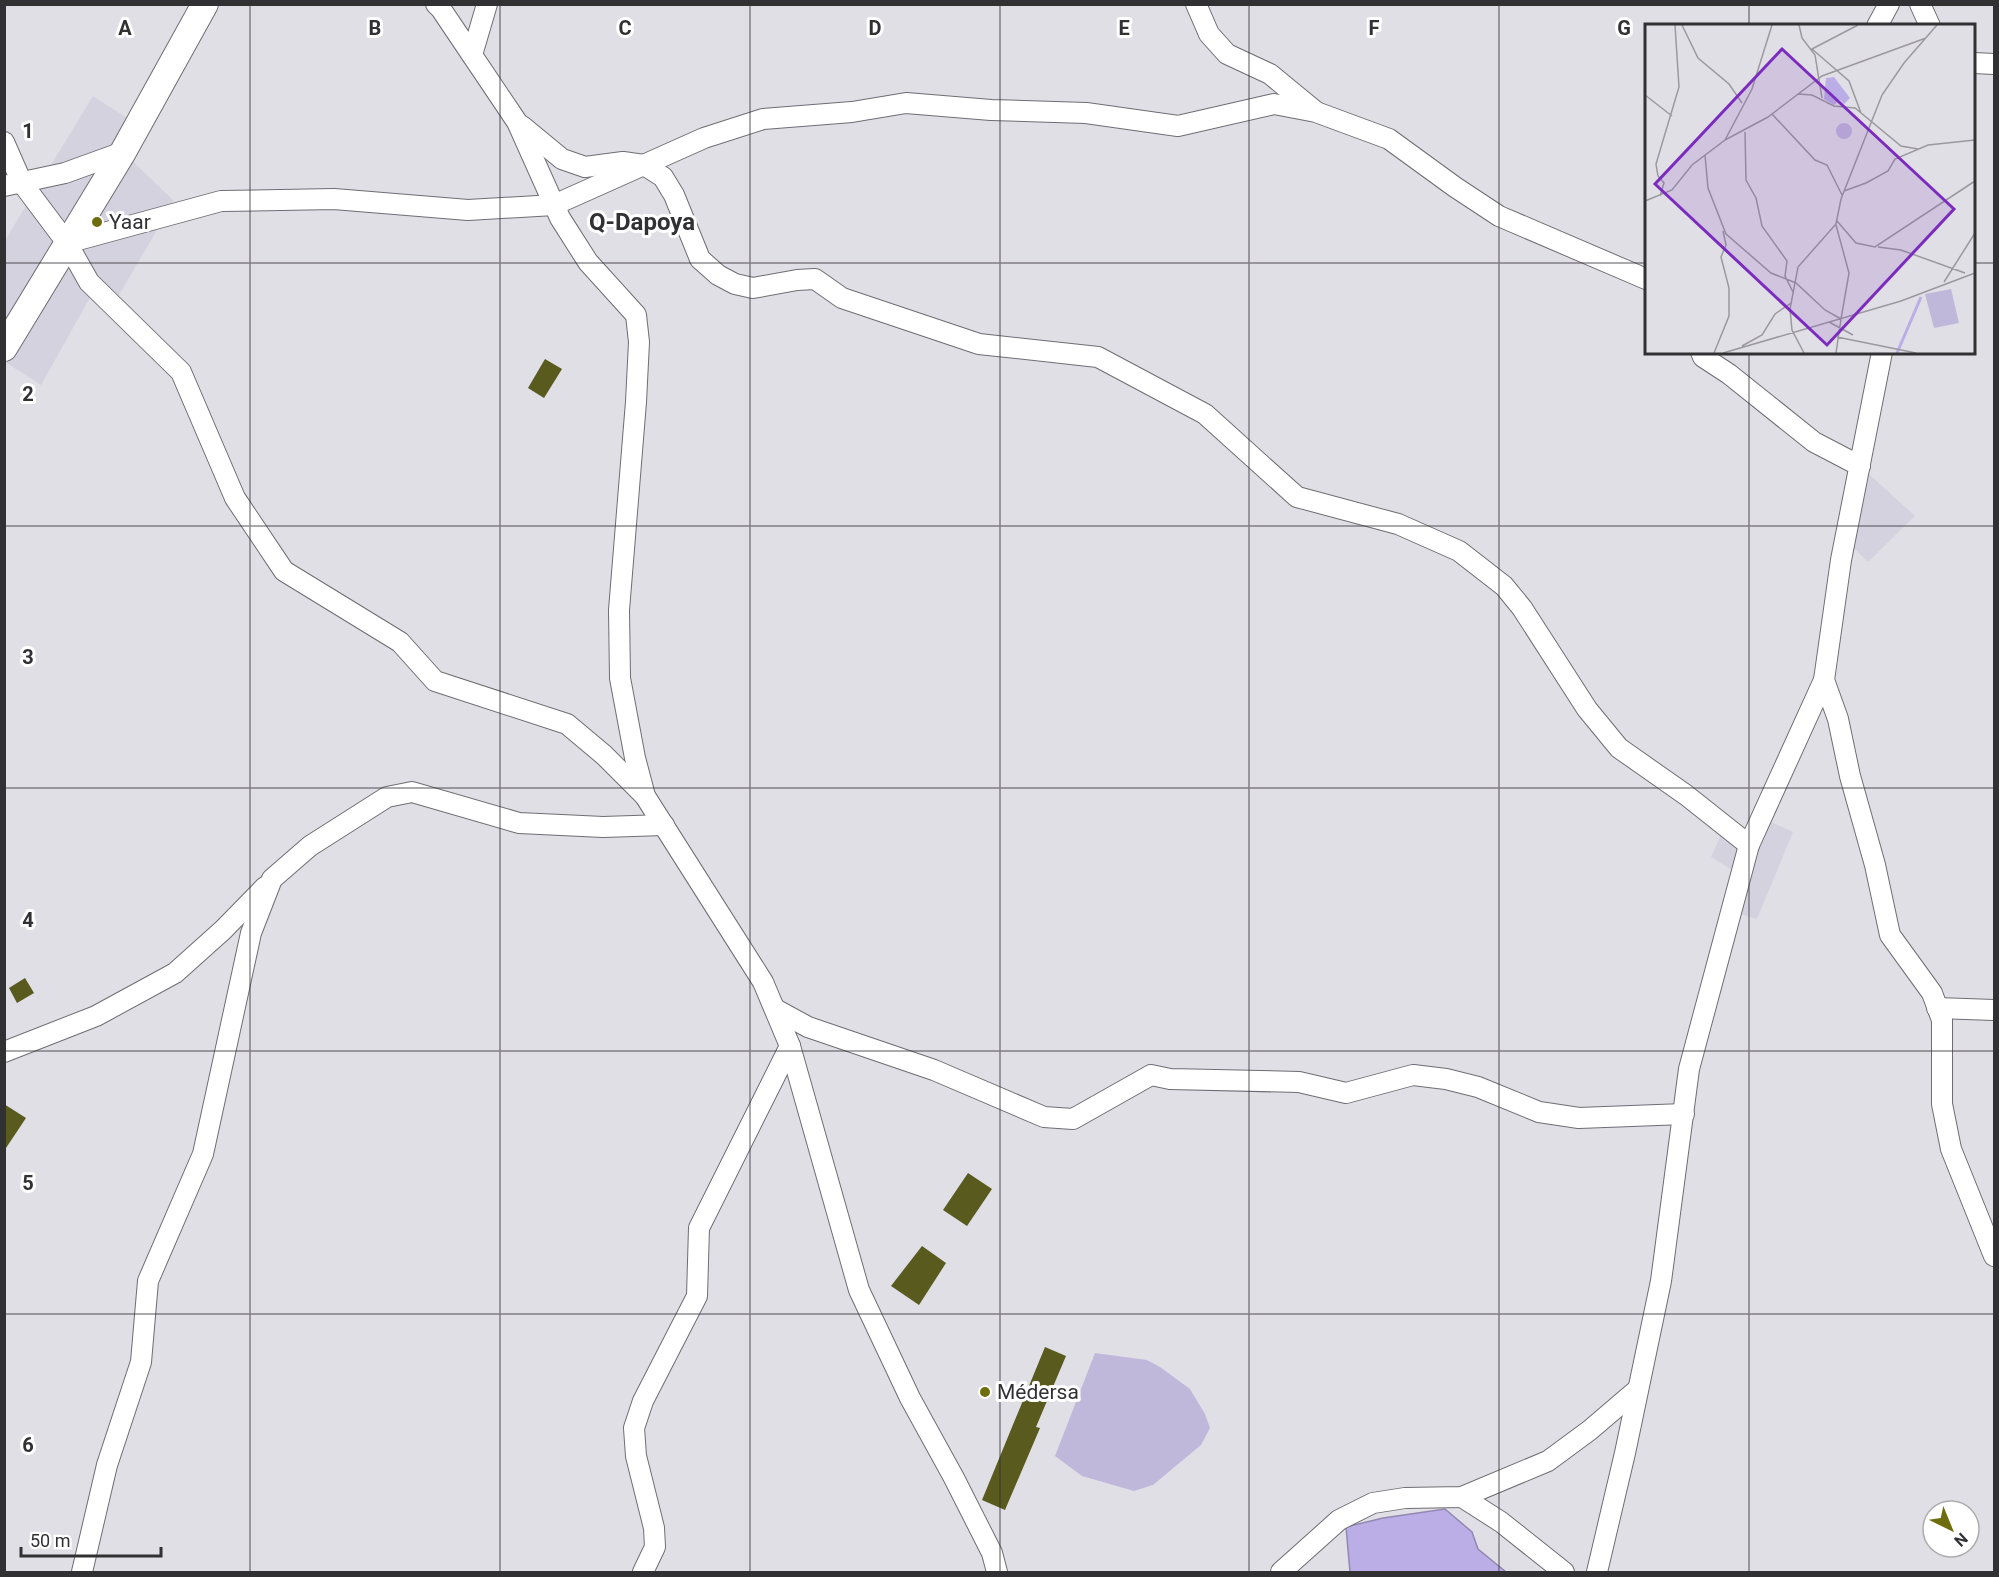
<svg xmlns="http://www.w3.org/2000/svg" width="1999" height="1577" font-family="Roboto,sans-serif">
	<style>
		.built { fill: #d5d2e0 }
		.green { fill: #c0b8db }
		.water { fill: #bbaee6; stroke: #9288b0; stroke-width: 1.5 }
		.building { fill: #595a1e }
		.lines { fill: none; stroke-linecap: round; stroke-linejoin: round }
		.minor-casing { stroke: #6f6d73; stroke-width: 22 }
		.tertiary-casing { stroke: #6f6d73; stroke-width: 28 }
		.minor { stroke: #fff; stroke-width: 20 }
		.tertiary { stroke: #fff; stroke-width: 26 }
		.grid { fill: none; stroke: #313033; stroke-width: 1.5; stroke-opacity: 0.55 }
		.poi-dot { fill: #6d6d0e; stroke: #fff; stroke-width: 2 }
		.labels { text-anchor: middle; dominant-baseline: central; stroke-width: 6; stroke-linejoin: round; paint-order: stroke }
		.poi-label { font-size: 21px; fill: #313033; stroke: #fff; text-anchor: start }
		.quarter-label { font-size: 24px; font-weight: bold; fill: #313033; stroke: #fff }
		.inset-river { fill: none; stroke: #bbaee6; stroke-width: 3 }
		.inset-road { fill: none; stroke: #9b999e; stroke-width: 1.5 }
		.view { fill: #7b2cbf; fill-opacity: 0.15; stroke: #7b2cbf; stroke-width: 3 }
		.inset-edge { fill: none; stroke: #313033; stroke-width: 3 }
		.grid-label { font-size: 20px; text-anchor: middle; font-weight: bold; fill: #313033; stroke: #fff; stroke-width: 6; stroke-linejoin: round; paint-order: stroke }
	</style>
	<rect width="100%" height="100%" fill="#e1dfe6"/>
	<g class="built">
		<polygon points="93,96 138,125 123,152 174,201 112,307 92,294 41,385 5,362 4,242"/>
		<polygon points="1860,466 1915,516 1868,562 1845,539"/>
		<polygon points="1761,817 1793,832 1757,919 1730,911 1740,875 1711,857 1725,826 1749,845"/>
	</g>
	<polygon class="green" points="1095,1353 1147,1360 1160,1367 1190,1389 1205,1414 1210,1428 1201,1445 1153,1485 1134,1491 1082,1476 1055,1456"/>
	<polygon class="water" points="1445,1509 1472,1532 1478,1549 1506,1572 1350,1572 1346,1527 1383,1518"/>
	<g class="building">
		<polygon points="545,359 562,369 544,398 528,388"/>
		<polygon points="25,978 34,993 17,1003 9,988"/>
		<polygon points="4,1104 26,1118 4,1151"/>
		<polygon points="968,1173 992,1189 967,1226 943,1210"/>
		<polygon points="922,1246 946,1263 919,1305 891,1286"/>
		<polygon points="1045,1347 1066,1356 1036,1427 1040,1428 1005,1510 982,1500"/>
	</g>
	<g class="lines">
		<defs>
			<g id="minor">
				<polyline points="436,4 441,9 517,122 560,218 588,262 636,315 639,342 636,402 619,610 620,678 635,758 645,796 763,982 790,1046 859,1290 910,1398 954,1478 992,1553 997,1572"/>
				<polyline points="1196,4 1209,34 1227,54 1270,74 1315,111"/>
				<polyline points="1920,4 1930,26"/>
				<polyline points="1877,26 1889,4"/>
				<polyline points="472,55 487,4"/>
				<polyline points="1974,63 1994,64"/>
				<polyline points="522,126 562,159 585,167 623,162 644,165 663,177 674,195 700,259 718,275 735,284 753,288 797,280 815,279 842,298 979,344 1098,357 1205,414 1297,497 1398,524 1459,551 1504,586 1522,608 1587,709 1619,748 1686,795 1749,845"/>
				<polyline points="4,142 22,183 67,243"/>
				<polyline points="4,186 65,173 123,152"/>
				<polyline points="1701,352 1703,357 1729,374 1814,442 1860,466"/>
				<polyline points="1882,352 1841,560 1824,680 1838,719 1850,776 1875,865 1890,935 1932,993 1942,1020 1942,1104 1951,1149 1994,1256"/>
				<polyline points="645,796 604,755 567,724 435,681 400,642 284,571 235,498 181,372 89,282 67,243 221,201 334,199 468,210 554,205 704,138 763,119 852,112 906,103 991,110 1086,113 1178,126 1274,104 1316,112 1389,139 1455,187 1499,216 1646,279"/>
				<polyline points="1937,1008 1994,1010"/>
				<polyline points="775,1009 808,1027 934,1070 1044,1117 1073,1119 1151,1075 1170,1079 1299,1082 1346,1093 1413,1075 1446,1079 1478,1087 1539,1112 1579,1118 1684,1114"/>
				<polyline points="4,1052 96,1016 175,973 223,930 265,887"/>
				<polyline points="1462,1497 1501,1522 1564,1572"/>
				<polyline points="82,1572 107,1465 141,1362 148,1281 203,1154 251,933 272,879 310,846 387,797 412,792 519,823 603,827 664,825"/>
				<polyline points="643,1572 655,1547 654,1528 636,1456 634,1428 643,1401 697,1296 699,1228 790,1046"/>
				<polyline points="1281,1572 1339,1520 1373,1503 1405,1498 1462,1497 1548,1461 1590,1430 1638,1389"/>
				<polyline points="1597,1572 1625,1453 1661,1281 1689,1069 1749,845 1824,680"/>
			</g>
			<polyline id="tertiary" points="4,348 123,152 205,4"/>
		</defs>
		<use href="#minor" class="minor-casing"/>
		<use href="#tertiary" class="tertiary-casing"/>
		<use href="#minor" class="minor"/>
		<use href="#tertiary" class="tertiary"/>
	</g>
	<path class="grid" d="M250 4V1572M500 4V1572M750 4V1572M1000 4V1572M1249 4V1572M1499 4V1572M1749 4V26M4 263H1646M1974 263H1994M1749 352V1572M4 526H1994M4 788H1994M4 1051H1994M4 1314H1994"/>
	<g class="poi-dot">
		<circle cx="97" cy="222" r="6"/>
		<circle cx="985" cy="1392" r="6"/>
	</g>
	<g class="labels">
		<g class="poi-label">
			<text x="109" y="222">Yaar</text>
			<text x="997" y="1392">Médersa</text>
		</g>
		<g class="quarter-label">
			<text x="642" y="222">Q-Dapoya</text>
		</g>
	</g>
	<g transform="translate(1645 24)">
		<rect width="330" height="330" fill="#e1dfe6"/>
		<path d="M191 107a8 8 0 1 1 16 0a8 8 0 1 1-16 0ZM306 265 314 299 289 304 280 270Z" fill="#c0b8db"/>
		<path d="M189 53 205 74 199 80 195 76 189 81 179 75 181 54Z" fill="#bbaee6"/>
		<path class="inset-river" d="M252 329 276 273"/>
		<path class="inset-road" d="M37 1 53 34 84 60 97 79M154 1 157 14 170 31 177 74M213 1 167 25 204 57 216 89M153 70 167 71 189 82 210 84 256 122 273 125M0 71 27 92M127 90 170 136 182 141 197 171M100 108 101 156 111 174 117 202 142 237 140 252 148 268M80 116 123 93 177 52 281 14M60 131 63 164 81 210 126 249 151 259 180 286 196 295 204 249 191 201M199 167 221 159 243 147 250 135 283 121 330 116M15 172 19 159 13 152 11 140 34 63 30 1M0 177 27 166 47 141 80 116 107 65 127 1M192 197 211 219 230 223 330 157M233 223 256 226 320 249M299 258 330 209M184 298 208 311M192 313 271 329M97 322 117 311 130 290 146 279M69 329 84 292V264L76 233 81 221 78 207M78 329 256 277 330 249M159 329 147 306 145 285 153 243 191 200 196 175 237 71 259 39 292 1M191 329 196 295"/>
		<path class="view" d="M137 25 309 185 182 321 10 160Z"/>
		<rect width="330" height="330" class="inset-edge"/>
	</g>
	<g class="grid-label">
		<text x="125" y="35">A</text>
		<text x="375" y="35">B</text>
		<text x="625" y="35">C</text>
		<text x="875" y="35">D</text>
		<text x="1124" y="35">E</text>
		<text x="1374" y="35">F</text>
		<text x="1624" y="35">G</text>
		<text x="28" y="138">1</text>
		<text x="28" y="401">2</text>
		<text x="28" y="664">3</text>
		<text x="28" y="927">4</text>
		<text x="28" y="1190">5</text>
		<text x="28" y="1452">6</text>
	</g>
	<rect width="1999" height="1577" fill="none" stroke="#313033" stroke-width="12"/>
	<g transform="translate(1951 1529) rotate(137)"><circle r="28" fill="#ffffff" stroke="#adacad" stroke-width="1.5"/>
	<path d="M0-4.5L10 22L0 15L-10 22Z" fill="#6d6d0e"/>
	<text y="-9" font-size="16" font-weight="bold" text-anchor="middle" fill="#313033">N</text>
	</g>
	<path d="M21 1547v9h140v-9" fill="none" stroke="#313033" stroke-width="3"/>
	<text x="30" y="1547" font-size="18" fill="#313033" stroke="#ffffff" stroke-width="4.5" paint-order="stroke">50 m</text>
</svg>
